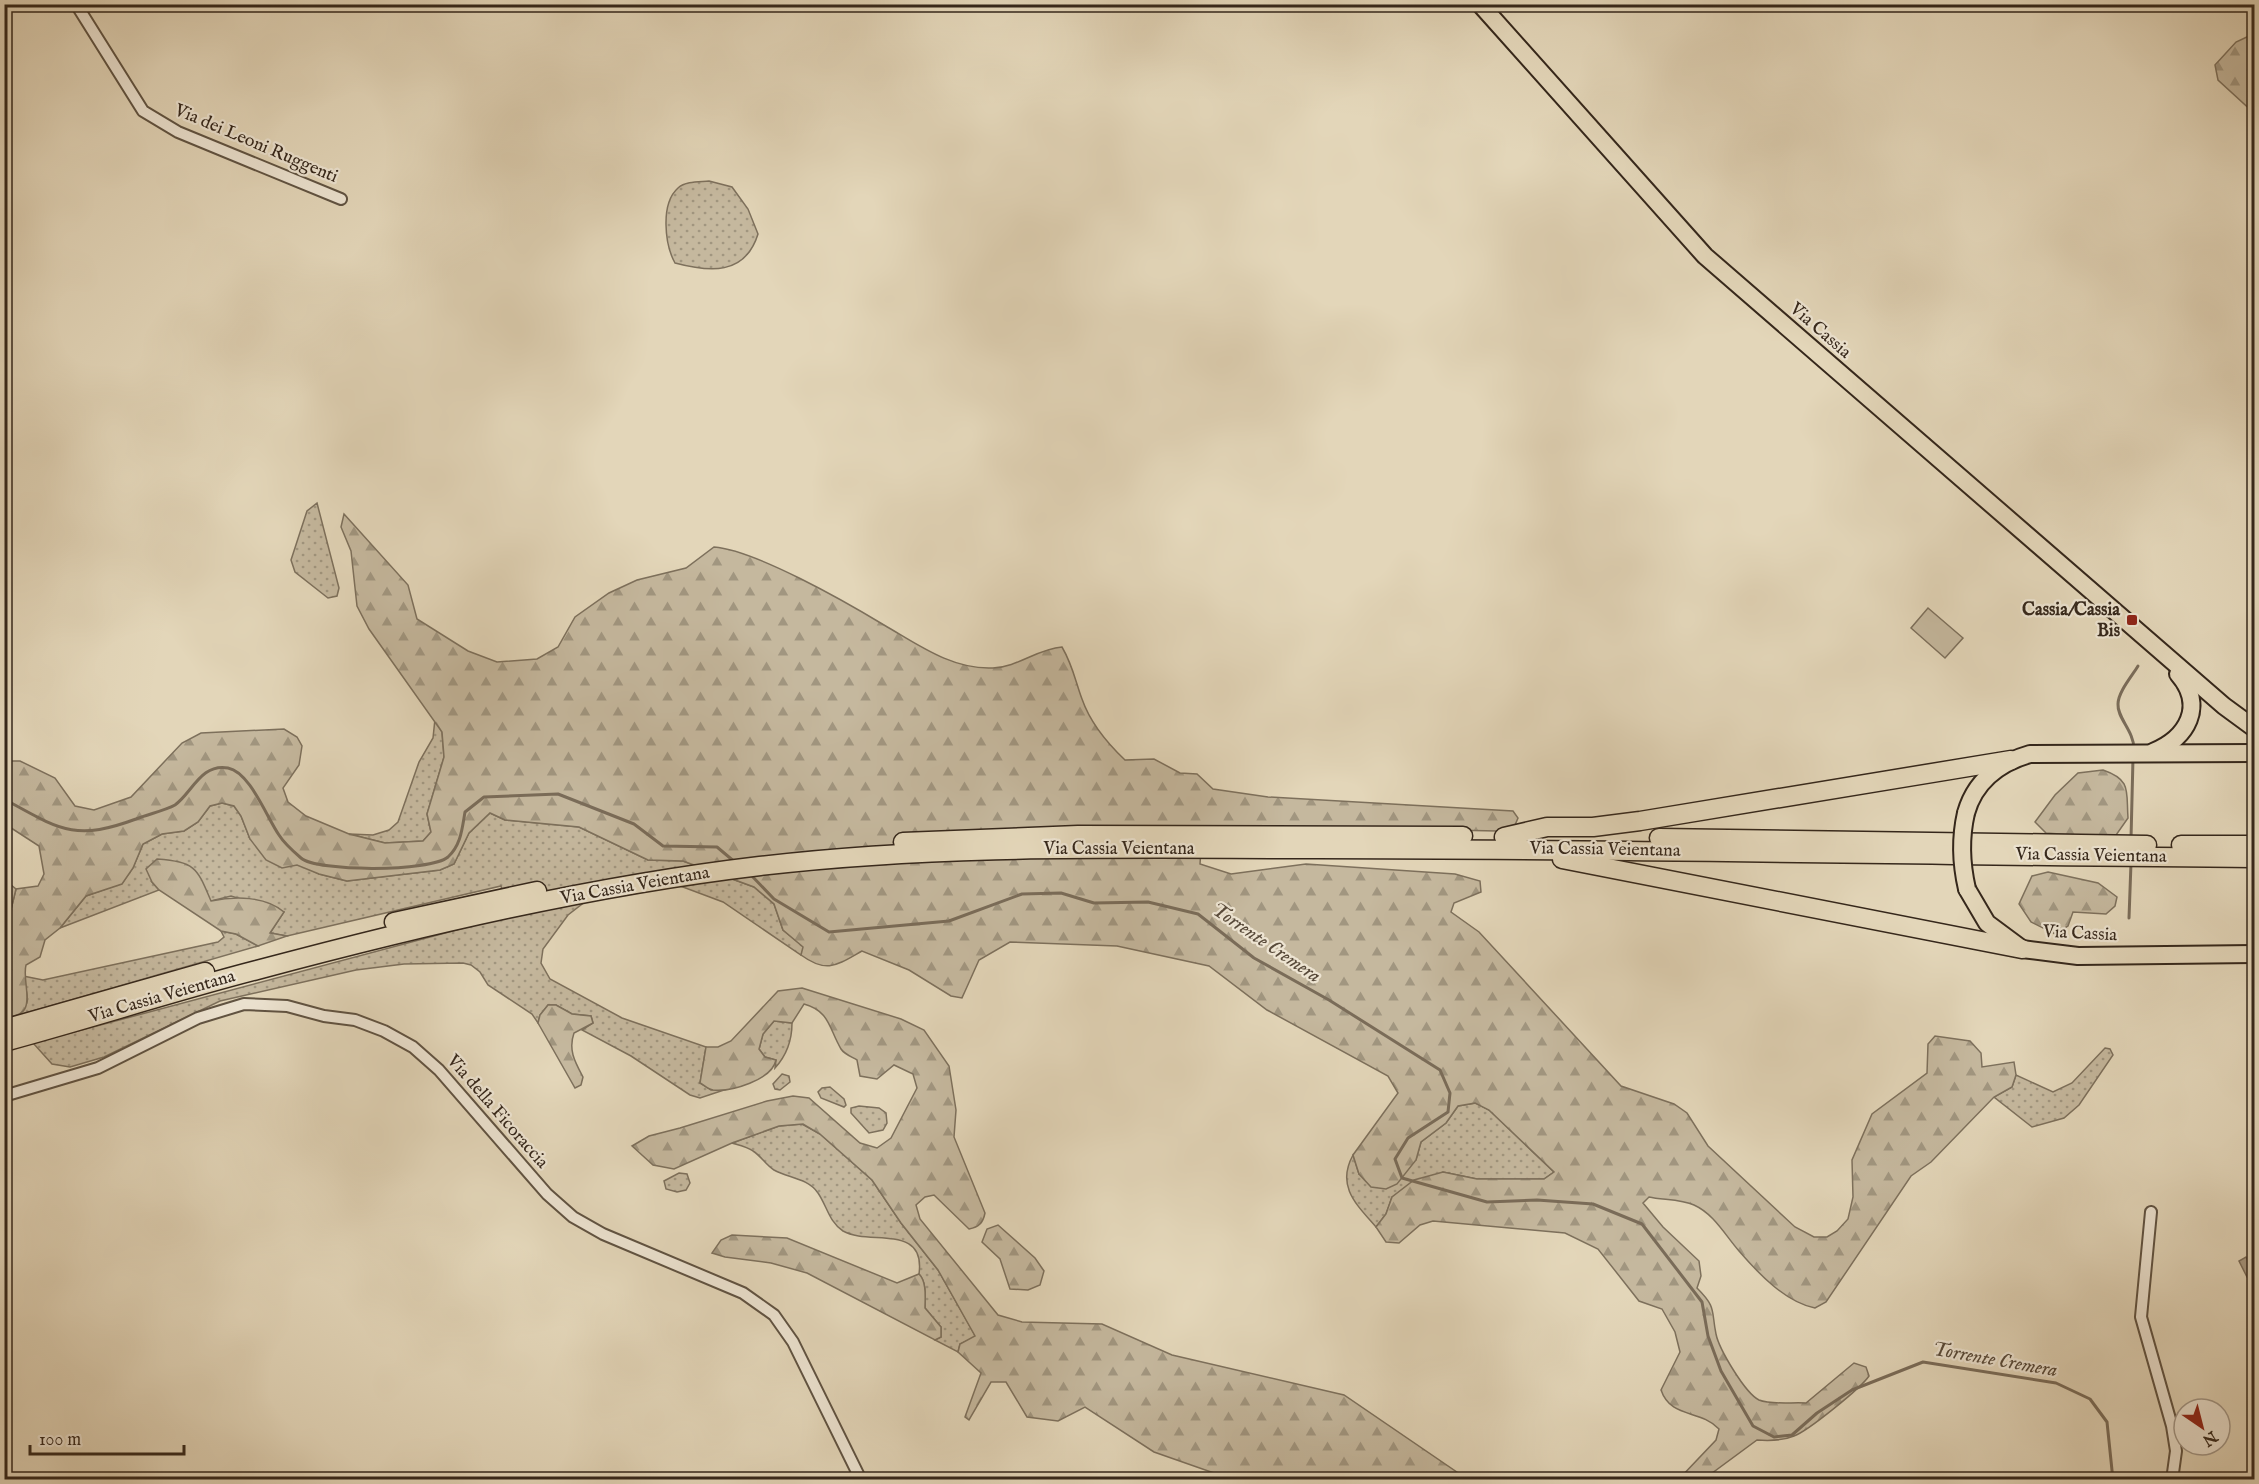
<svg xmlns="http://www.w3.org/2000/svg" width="2259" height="1484" font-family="'IM FELL English',serif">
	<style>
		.grass { fill: url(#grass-dots); stroke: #7d705c; stroke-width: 1.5 }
		.forest { fill: url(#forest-firs); stroke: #7d705c; stroke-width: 1.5 }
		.park { fill: url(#park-tufts); stroke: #7d705c; stroke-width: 1.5 }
		.pitch { fill: #c5b89e; stroke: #7d705c; stroke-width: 1.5 }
		.water { fill: url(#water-ripples); stroke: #7a6c59; stroke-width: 1.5 }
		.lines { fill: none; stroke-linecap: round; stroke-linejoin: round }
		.stream { stroke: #7a6c59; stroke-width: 3 }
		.street-casing { stroke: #605342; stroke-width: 14 }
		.primary-casing { stroke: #35271b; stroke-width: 20 }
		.highway-casing { stroke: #35271b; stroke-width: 21 }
		.street { stroke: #ede4d2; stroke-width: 10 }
		.primary { stroke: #e3d6b9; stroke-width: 16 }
		.highway { stroke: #e3d6b9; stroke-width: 18 }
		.primary-bridge-casing { stroke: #35271b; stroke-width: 20; stroke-linecap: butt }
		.primary-bridge { stroke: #e3d6b9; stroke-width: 16 }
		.poi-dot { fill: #8f2418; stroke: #ede4d2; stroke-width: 2 }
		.labels { text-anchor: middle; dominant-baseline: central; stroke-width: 4.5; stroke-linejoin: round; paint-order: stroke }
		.street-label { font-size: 18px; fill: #35271b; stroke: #ede4d2 }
		.poi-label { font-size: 18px; font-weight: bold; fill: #35271b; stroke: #ede4d2; text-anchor: end }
		.water-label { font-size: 20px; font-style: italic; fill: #584a3a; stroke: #ede4d2 }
	</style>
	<defs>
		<pattern id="grass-dots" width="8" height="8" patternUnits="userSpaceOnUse" patternTransform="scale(1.5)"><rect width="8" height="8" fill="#c5b89e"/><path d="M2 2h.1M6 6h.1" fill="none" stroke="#a19680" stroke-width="1.8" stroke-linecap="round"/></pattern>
		<pattern id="forest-firs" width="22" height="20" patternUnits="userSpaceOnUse" patternTransform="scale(1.5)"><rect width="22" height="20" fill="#c5b89e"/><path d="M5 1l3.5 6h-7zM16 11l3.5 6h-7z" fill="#a19680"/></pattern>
		<pattern id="park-tufts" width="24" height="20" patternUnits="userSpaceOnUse" patternTransform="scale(1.5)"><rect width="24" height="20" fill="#c5b89e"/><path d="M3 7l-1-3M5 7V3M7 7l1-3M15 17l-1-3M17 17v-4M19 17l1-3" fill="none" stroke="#a19680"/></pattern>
		<pattern id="water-ripples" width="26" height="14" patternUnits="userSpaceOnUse" patternTransform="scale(1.5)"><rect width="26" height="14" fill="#a89a83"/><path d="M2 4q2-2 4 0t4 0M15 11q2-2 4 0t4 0" fill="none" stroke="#8a7e6a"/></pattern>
	</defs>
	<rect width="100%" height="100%" fill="#e3d6b9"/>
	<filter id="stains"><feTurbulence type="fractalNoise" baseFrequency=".00333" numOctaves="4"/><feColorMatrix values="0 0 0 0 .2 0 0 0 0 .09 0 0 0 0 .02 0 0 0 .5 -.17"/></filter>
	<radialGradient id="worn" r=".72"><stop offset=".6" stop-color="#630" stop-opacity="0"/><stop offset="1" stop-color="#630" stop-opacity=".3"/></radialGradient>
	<g class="grass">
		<path d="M709 181 732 187 748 209 758 234C745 276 709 272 675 263 665 245 660 204 678 188 686 181 699 182 709 181Z"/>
		<polygon points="317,503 339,588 337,596 328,598 295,572 291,560 307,511"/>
		<polygon points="435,719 442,732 444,757 427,814 431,832 423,841 385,843 349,834 373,835 389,830 398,822 419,762 433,738"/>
		<polygon points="222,803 234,806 241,816 250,839 319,874 347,881 440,870 454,864 469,833 490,813 505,820 579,827 648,860 683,861 754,887 774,904 783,930 804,947 801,955 723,902 675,884 590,898 568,915 543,949 541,963 550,979 622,1018 706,1047 700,1083 711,1090 730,1088 700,1098 690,1095 631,1056 582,1030 593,1023 591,1016 572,1014 556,1005 548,1005 540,1015 538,1023 532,1014 488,985 480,972 471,965 463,963 404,964 356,970 220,1001 104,1057 70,1067 52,1064 33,1043 509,916 501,886 287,936 270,933 284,912 231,896 211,901 152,882 159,890 60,928 86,896 122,883 133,868 143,844 162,834 184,831 198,822 210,806"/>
		<path d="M221 931 236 934 258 946 12 1017C35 1001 27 1000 23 976L43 980 218 942 224 937Z"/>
		<path d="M774 1021 792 1023C792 1040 786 1056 775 1068L776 1060 765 1057 759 1049 763 1034Z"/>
		<polygon points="2105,1048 2110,1049 2113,1055 2079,1105 2064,1118 2032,1127 1994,1097 2012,1087 2016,1075 2053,1092 2072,1083"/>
		<polygon points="782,1074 789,1076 790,1082 780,1090 775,1089 773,1084"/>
		<polygon points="830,1087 844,1099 846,1105 844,1107 821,1098 818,1092 822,1088"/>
		<path d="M1476 1103 1489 1110 1554 1172 1544 1179H1477L1443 1172 1392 1197 1386 1214 1376 1227C1356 1204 1336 1186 1353 1155L1359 1174 1416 1160 1421 1142 1446 1123 1458 1106Z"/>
		<polygon points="859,1106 879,1108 886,1113 887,1123 883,1130 869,1133 851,1113 851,1108"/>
		<path d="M802 1124 820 1134 872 1180 901 1223 938 1270 976 1337 960 1344 958 1352 935 1340 941 1337V1327L925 1308C925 1298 927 1282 919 1274 926 1223 869 1246 843 1231 829 1222 827 1206 818 1193 808 1178 788 1178 774 1170 766 1165 761 1156 753 1151 748 1147 739 1145 732 1143L779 1126Z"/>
		<polygon points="679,1173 687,1174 690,1183 686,1190 677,1192 666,1189 664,1181"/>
	</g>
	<g class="forest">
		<polygon points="2249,36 2254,42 2254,113 2218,80 2215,65 2236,42"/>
		<path d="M344 514 408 585 417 619 468 651 497 662 537 659 558 647 575 617 609 593 637 580 686 568 714 547C755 550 846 602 884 625 917 644 952 670 993 668 1018 667 1037 649 1062 647 1073 666 1075 680 1082 699 1090 722 1107 743 1125 760L1154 759 1180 773 1197 774 1213 789 1268 797 1513 811 1518 818 1515 825 1497 831 1258 826 1210 829 1202 835 1200 864 1231 874 1306 864 1455 874 1480 881 1481 892 1454 903 1451 912 1479 932 1621 1086 1674 1104 1687 1113 1708 1146 1795 1227 1814 1237H1827L1837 1231 1848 1219 1853 1197 1852 1160 1872 1114 1927 1073 1928 1044 1935 1036 1970 1041 1981 1053 1982 1067 2014 1062 2016 1075 2012 1087 1994 1097 1931 1162 1911 1176 1826 1302 1815 1308C1785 1302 1758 1273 1739 1251 1725 1235 1714 1214 1694 1205 1681 1199 1662 1200 1649 1197L1643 1203 1663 1227 1699 1261 1701 1276 1697 1288C1717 1308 1711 1310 1716 1334 1719 1349 1745 1393 1759 1400 1771 1405 1793 1402 1806 1403L1854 1363 1866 1367 1869 1376C1861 1388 1808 1431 1794 1436 1782 1441 1770 1441 1757 1440L1704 1479H1679L1716 1440 1719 1429C1700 1409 1671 1419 1661 1390L1680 1352 1675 1332 1662 1309 1639 1301 1598 1249 1565 1233 1433 1221 1420 1225 1399 1243 1386 1242 1376 1227 1386 1214 1392 1197 1414 1180 1443 1172 1477 1179H1544L1554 1172 1489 1110 1475 1103 1458 1106 1446 1123 1421 1142 1416 1160 1397 1184 1386 1189 1371 1187 1359 1174 1353 1155 1398 1093 1388 1076 1267 1010 1209 966 1117 946 1010 942 979 960 962 998 951 996 909 970 862 951C837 965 827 974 801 955L803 947 783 930 774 904 754 887 683 861 648 860 579 827 505 820 490 813 469 833 454 864 440 870 347 881 319 874 297 865 282 868 266 860 250 839 241 816 234 806 222 803 210 806 198 822 184 831 162 834 143 844 133 868 122 884 86 896 60 928 45 940 40 957 26 965C21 984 41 1017 5 1017V934L16 889 38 886 44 874 39 846 5 824 4 761H20L55 778 75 806 94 810 131 797 182 743 201 733 284 729 297 737 302 746 299 765 283 788 288 802 306 816 349 834 385 843 423 841 431 832 427 814 444 757 442 732 369 629 357 606 351 551 341 527Z"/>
		<path d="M2103 770C2132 780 2126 791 2128 818L2114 838 2046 833 2035 822 2055 795 2078 773Z"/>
		<path d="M157 859C196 862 197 868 211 901 235 896 265 896 284 912L270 933 287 936 258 946 236 934 221 931 159 890 152 882 146 869Z"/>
		<polygon points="2048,872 2098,883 2117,897 2115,906 2106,914 2073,912 2068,926 2055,934 2031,922 2019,904 2032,876"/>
		<path d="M802 988 901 1019 924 1030 949 1066 956 1110 954 1137 985 1213C983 1223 979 1227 969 1229L934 1195 925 1197 916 1205 920 1219 998 1315 1022 1322 1102 1324 1172 1355 1344 1395 1467 1479H1231L1154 1452 1085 1407 1058 1421 1027 1417 1006 1382H991L969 1420 965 1417 981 1373 958 1352 960 1344 975 1336 938 1270 901 1223 872 1180 820 1134 803 1124 779 1126 732 1143 674 1169 653 1165 632 1146 649 1136 680 1128 767 1101 793 1096 809 1098 860 1143 877 1148 891 1138 917 1088 913 1074 894 1065 877 1079 860 1076 857 1060C852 1057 844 1054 841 1049 829 1029 830 1011 804 1004L792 1023 774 1021 763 1034 759 1049 765 1057 776 1060C772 1080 731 1092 713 1090 708 1089 704 1085 700 1083L706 1047H718L731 1041 778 991Z"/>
		<path d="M548 1005H556L572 1014 591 1016 593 1023 574 1033C568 1050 575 1062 583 1077L581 1085 575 1088 538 1023 540 1015Z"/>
		<polygon points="998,1225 1035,1258 1044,1271 1040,1285 1028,1290 1010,1289 1000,1259 982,1242 987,1229"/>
		<path d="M732 1235 787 1238 897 1283 919 1274C927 1282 925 1298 925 1308L941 1327V1337L935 1340 807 1273 771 1263 725 1257 712 1253 721 1240Z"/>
	</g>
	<polygon class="park" points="5,880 16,889 5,934 4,880"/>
	<polygon class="pitch" points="1928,608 1963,638 1945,658 1911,628"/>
	<polygon class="water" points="2246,1257 2254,1273 2247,1277 2239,1261"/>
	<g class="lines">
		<g class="stream">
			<path d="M2134 749C2134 731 2117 718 2118 704 2118 692 2132 676 2138 666"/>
			<path d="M4 799C59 829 74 842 136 819 148 814 164 811 175 805 192 793 201 763 228 768 250 772 267 818 279 835 284 843 294 852 301 858 317 872 430 872 448 857 461 845 462 829 465 812L484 797 558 794 634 824 663 846 717 847 736 863"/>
			<polyline points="2131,839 2133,758"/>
			<polyline points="751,875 774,899 829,932 949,921 1022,894 1061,893 1094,903 1148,902 1198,914 1254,958 1329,1000 1440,1070 1450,1093 1448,1112 1408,1138 1395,1159 1402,1178 1487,1202 1537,1200 1593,1204 1642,1224 1702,1302 1708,1336 1721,1371 1753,1426 1774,1437 1792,1435 1817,1413 1852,1390 1923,1362 2056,1383 2090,1399 2107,1422 2113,1480"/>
			<polyline points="2129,918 2131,863"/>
		</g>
		<defs>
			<g id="street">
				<polyline points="76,4 143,111 178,132 341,199"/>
				<polyline points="4,1096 98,1068 198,1018 244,1004 287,1006 324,1016 355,1020 384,1031 413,1047 439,1070 547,1194 573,1217 603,1234 743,1293 774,1315 793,1342 861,1480"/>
				<polyline points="2151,1212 2141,1317 2172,1426 2176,1451 2172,1480"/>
			</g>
			<g id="primary">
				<polyline points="1480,4 1705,256 2224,706 2254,728"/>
				<path d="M2153 752C2187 738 2206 706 2178 674"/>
				<path d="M1966 813C1975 781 1999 763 2030 754L2254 753"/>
				<polyline points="1967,889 1987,923 2022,949 2078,956 2254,954"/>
			</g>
			<g id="highway">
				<polyline points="1504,837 1547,827 1593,827 1640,821 2011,760"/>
				<polyline points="1659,838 2147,845"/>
				<polyline points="903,842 1078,835 1463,836"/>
				<polyline points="2181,845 2254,845"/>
				<polyline points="1562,859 2022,949"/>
				<polyline points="394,922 537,891"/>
				<polyline points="4,1029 205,972"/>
				<path d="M4 1042C89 1019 172 992 257 970 422 926 590 886 760 866 945 844 1132 849 1318 849 1631 849 1942 856 2254 858"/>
			</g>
		</defs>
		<use href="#street" class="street-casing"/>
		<use href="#primary" class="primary-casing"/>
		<use href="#highway" class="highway-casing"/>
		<use href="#street" class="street"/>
		<use href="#primary" class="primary"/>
		<use href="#highway" class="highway"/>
		<defs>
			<path id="primary-bridge" d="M1966 813C1960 839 1961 863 1967 889"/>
		</defs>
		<use href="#primary-bridge" class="primary-bridge-casing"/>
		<use href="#primary-bridge" class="primary-bridge"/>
	</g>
	<rect class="poi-dot" x="2126" y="614" width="12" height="12" rx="3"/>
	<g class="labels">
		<g class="street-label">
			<text transform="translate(256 144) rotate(23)">Via dei Leoni Ruggenti</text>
			<text transform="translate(1820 331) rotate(41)">Via Cassia</text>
			<text x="1119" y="849">Via Cassia Veientana</text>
			<text transform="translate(1605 850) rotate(1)">Via Cassia Veientana</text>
			<text transform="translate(2091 856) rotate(1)">Via Cassia Veientana</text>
			<text transform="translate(635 886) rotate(-10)">Via Cassia Veientana</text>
			<text transform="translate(2080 934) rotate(3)">Via Cassia</text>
			<text transform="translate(162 997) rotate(-16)">Via Cassia Veientana</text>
			<text transform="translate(497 1112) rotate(49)">Via della Ficoraccia</text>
		</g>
		<g class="poi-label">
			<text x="2120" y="610">Cassia/Cassia<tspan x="2120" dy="21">Bis</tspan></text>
		</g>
		<g class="water-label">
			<text transform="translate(1266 943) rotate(34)">Torrente Cremera</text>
			<text transform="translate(1995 1360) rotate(10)">Torrente Cremera</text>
		</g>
	</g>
	<rect width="2259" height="1484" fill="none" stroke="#e3d6b9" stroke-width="24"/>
	<rect x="6" y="6" width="2247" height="1472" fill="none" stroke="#35271b" stroke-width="3"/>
	<rect x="12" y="12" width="2235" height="1460" fill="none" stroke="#35271b" stroke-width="1.5"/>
	<g transform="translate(2202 1427) rotate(145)"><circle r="28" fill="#ede4d2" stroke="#a39889" stroke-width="1.5"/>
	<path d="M0-4.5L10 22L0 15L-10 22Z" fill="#8f2418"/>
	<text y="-9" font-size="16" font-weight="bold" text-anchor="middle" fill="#35271b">N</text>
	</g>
	<path d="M30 1445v9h154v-9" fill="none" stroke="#35271b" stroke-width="3"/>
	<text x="39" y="1445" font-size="18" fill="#35271b" stroke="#ede4d2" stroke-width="4.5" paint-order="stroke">100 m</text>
	<rect width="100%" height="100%" filter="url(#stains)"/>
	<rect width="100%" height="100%" fill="url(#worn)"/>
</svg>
